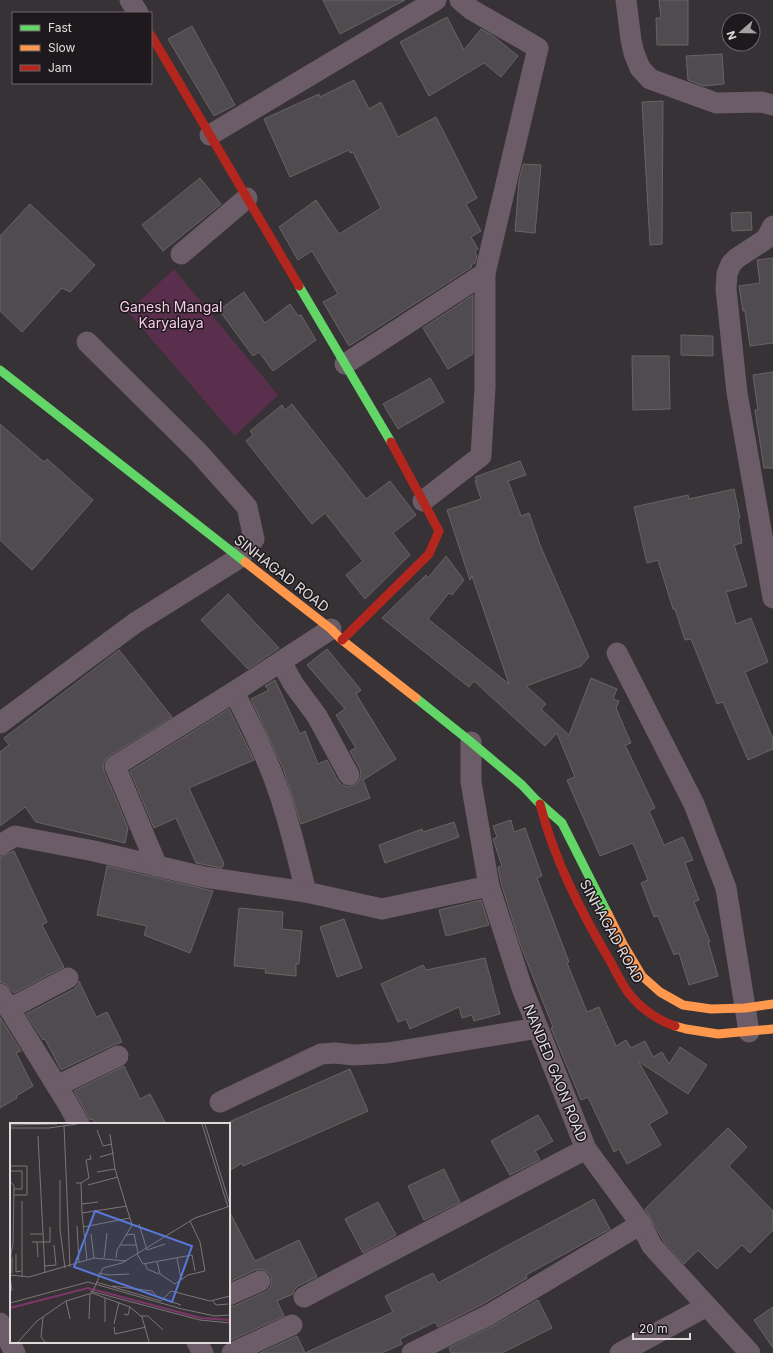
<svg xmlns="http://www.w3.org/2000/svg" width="773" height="1353" font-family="Inter,sans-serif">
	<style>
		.green { fill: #5a2f4d }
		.building { fill: #4f4b4e; stroke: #686466 }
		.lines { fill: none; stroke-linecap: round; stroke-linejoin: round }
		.street { stroke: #6c5c67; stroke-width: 21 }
		.fast { stroke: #63d668; stroke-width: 9 }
		.slow { stroke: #ff974d; stroke-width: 9 }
		.jam { stroke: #b3261e; stroke-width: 9 }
		.labels { text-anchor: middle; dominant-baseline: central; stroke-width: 3; stroke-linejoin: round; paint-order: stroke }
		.park-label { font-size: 14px; fill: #f6c9e6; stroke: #1e191c }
		.street-label { font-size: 14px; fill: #e1dbde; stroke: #1e191c }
		.inset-river { fill: none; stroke: #7c3669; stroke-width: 2 }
		.inset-road { fill: none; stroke: #7b7679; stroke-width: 1 }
		.view { fill: #5878da; fill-opacity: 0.15; stroke: #5878da; stroke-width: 2 }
		.inset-edge { fill: none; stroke: #e1dbde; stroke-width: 2 }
	</style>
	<rect width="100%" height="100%" fill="#373235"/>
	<polygon class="green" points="174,269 278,395 235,436 128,312"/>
	<g class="building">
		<polygon points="323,0 405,0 340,34"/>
		<polygon points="659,0 688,0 688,45 657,45 656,18 661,18"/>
		<polygon points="447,17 464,50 481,29 492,35 518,56 501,77 484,63 429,96 400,42"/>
		<polygon points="192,26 235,105 214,116 168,39"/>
		<polygon points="722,54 724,84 703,86 688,80 686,56"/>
		<polygon points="354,80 369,109 381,102 398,137 436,117 477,198 466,204 481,231 471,237 478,249 475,252 477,256 475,263 471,265 472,267 349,346 323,302 338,294 312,251 298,260 279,227 316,200 339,234 381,208 353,152 350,153 349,150 290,177 264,119 319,94 320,97"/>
		<polygon points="663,101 662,244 650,245 642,102"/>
		<polygon points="523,164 541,165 535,233 515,231 519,181"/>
		<polygon points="200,178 221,204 163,251 142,225"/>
		<polygon points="30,204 95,265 70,292 62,288 22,332 0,311 0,236"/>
		<polygon points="751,212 752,230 732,231 731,213"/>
		<polygon points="773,258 773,343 750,346 745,311 743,311 739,286 760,283 757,260"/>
		<polygon points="244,292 265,323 290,304 298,316 301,315 316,340 273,371 259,352 253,356 219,310"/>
		<polygon points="473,295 473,354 448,369 423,328"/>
		<polygon points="681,335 713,336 713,356 681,355"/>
		<polygon points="632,356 669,356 670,409 633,410"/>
		<polygon points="773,372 773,468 764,468 755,410 758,410 753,375"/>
		<polygon points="430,378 444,402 398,429 383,404"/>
		<polygon points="292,404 366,499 390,481 416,515 393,533 410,555 365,599 346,575 363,561 325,513 312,524 246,441 253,435 250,431 282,405 285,410"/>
		<polygon points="0,424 44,462 47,459 93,500 32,570 0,540"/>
		<polygon points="520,461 526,475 508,481 521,516 529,513 540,545 589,657 581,666 526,686 546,704 541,709 569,735 591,678 617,689 613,699 619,701 616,708 631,743 625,745 655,808 649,811 664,845 683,837 693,860 685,863 699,900 694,902 710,942 708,942 718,976 689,985 679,953 674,955 658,916 654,917 641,883 648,880 633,843 600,856 567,780 575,777 557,733 545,746 474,681 469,687 382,618 426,575 428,578 446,556 464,580 452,595 449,593 428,619 509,684 472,576 470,580 447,510 481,499 475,481 477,480 475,477"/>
		<polygon points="734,489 740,518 738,519 742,543 734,545 747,586 726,592 736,624 751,618 768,662 745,672 773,739 773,749 748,760 723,702 717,704 691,639 685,640 675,609 673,609 658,560 647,563 634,507 688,495 689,499"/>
		<polygon points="228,594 279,648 248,669 201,620"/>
		<polygon points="327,649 361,690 356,694 396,759 363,780 370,798 301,824 283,768 251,699 269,690 265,686 275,680 300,734 305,731 318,764 327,760 338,781 342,785 348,787 355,785 359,781 361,775 360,769 350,751 356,748 336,715 345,709 307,665"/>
		<polygon points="119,650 172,717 109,756 105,760 103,765 104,771 128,828 125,843 36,822 25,807 0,826 0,752 9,745 4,738"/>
		<polygon points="229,709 254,760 189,788 224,864 222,868 196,863 176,818 154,828 130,771"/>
		<polygon points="511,820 514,832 525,828 542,876 537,878 569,962 567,963 587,1012 599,1007 616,1046 626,1040 631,1048 645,1041 653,1057 662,1052 669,1064 680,1047 707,1065 688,1094 638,1061 668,1113 649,1124 661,1145 627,1164 619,1149 614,1152 588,1097 581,1100 551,1028 553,1027 520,944 501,883 498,867 502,866 493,839 497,837 493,826"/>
		<polygon points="454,822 459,837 385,863 379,845 422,829 423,832"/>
		<polygon points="14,851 47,922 42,925 64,967 14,993 6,984 0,982 0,857"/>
		<polygon points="107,866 213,891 190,953 144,935 147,926 97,915"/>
		<polygon points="481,900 489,925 446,936 439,910"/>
		<polygon points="239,908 283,912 282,929 302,931 299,964 296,964 296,976 265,973 266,969 234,966"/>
		<polygon points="344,919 362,968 337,977 320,927"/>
		<polygon points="485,958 500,1014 474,1021 472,1015 462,1018 459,1007 410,1029 406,1019 398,1022 381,984 423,965 426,970"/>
		<polygon points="79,981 96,1017 107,1012 122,1042 113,1045 61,1070 45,1039 43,1040 26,1014 74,989 78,985"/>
		<polygon points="0,1017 21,1051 16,1053 33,1086 16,1096 17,1098 0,1108"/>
		<polygon points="124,1066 140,1099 150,1094 166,1124 95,1124 93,1119 90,1120 74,1091"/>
		<polygon points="350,1069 368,1111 243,1166 242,1163 229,1171 229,1122"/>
		<polygon points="538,1115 553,1141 535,1151 540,1160 510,1175 491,1141"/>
		<polygon points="728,1128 747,1147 729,1166 773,1211 773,1230 750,1253 742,1245 717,1269 698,1250 684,1264 664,1242 645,1209"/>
		<polygon points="444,1169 460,1202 424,1220 408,1186"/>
		<polygon points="594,1199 610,1229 526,1275 527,1278 483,1304 438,1327 435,1322 400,1339 402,1344 382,1353 260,1353 297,1336 305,1353 393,1312 385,1296 433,1273 438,1283"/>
		<polygon points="378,1202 396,1235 363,1253 345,1219"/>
		<polygon points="229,1211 255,1261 299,1240 317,1277 298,1286 294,1290 293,1294 277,1301 284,1316 229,1341 229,1307 234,1306 265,1292 270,1288 272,1282 271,1276 267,1272 261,1269 255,1270 229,1282"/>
		<polygon points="538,1300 552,1328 502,1353 451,1353 449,1348 495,1325"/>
		<polygon points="773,1307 773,1348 754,1320"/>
	</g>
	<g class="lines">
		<g class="street">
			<polyline points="130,0 138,13"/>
			<polyline points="626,0 631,40 634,53 640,68 650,79 716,103 761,102 773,105"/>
			<polyline points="210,135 436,0"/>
			<polyline points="773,226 766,239 737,258 731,264 727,274 726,289 737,393 773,598"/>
			<polyline points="181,254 247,198"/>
			<polyline points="345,364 485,273 538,48 472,10 460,0"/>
			<polyline points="423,501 481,456 485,387 485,273"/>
			<polyline points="617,653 694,804 726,888 749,1032"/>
			<polyline points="281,662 294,685 317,716 349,775"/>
			<path d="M234 692C249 722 265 752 276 784 289 819 297 856 306 892"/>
			<polyline points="0,723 135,623 239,558 254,539 247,507 198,452 87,342"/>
			<polyline points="471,742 471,782 489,886 522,988 586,1149 641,1224 652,1246 750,1353"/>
			<polyline points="0,845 15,836 94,851 204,877 306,892 382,909 489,886"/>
			<polyline points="157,866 115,766 234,692 331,629"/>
			<polyline points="0,994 68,1104 79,1124"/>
			<polyline points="9,1009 68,978"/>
			<polyline points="57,1086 118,1056"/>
			<polyline points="220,1102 321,1054 335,1053 354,1055 388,1053 538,1028"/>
			<polyline points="229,1295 260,1281"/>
			<polyline points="304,1297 586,1149"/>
			<polyline points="0,1323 15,1353"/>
			<polyline points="197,1342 203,1353"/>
			<polyline points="232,1353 292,1325"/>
			<polyline points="412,1353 489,1315 641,1224"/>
			<polyline points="620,1353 707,1306"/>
		</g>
		<g class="fast">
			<polyline points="299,286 391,442"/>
			<polyline points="0,370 245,562"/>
			<polyline points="416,698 471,742 522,785 537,801 562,823 608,914"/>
		</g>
		<g class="slow">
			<polyline points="245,562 331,629 342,640 416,698"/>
			<polyline points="608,914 623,944 642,976 660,992 683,1005 711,1009 745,1008 773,1004"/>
			<polyline points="675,1026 686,1029 718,1034 773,1029"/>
		</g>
		<g class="jam">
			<polyline points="151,35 299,286"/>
			<polyline points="342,640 429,554 439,531 391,442"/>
			<path d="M540 804C554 859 580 910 609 959 616 971 622 986 631 996 642 1009 659 1021 675 1026"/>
		</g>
	</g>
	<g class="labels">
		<g class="park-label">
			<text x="171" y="306">Ganesh Mangal<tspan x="171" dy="16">Karyalaya</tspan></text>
		</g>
		<g class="street-label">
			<text transform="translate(282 573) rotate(38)">SINHAGAD ROAD</text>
			<text transform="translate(612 931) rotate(61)">SINHAGAD ROAD</text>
			<text transform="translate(556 1073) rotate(68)">NANDED GAON ROAD</text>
		</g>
	</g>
	<g transform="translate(10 1123)">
		<rect width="220" height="220" fill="#373235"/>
		<path class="inset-river" d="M0 185 78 165 191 195 220 197"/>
		<path class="inset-road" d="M192 1 218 84M195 1 220 82M0 2 47 1M54 2 60 144M0 5H39L67 1M87 7 93 23 102 21M100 11 105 46 122 102 107 127 106 135M28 13 35 150M90 34 104 30M0 43H17V72H4M0 48H12V66H4M87 49 105 46M50 57V106L55 145M0 58 4 63 3 122 0 134M0 60V88M66 60H71L72 90M71 60 79 55 76 37 81 36 80 32M78 62 108 54M72 81 88 79M129 101 137 127 155 121M0 102 1 134M67 103 69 140M73 104 120 95M20 111H33M81 111 84 135M116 112 124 111 128 130M22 119H40V104M27 119 28 134M110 122H126M6 131V149L11 148M127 131 133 141 182 132 185 148M94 135 97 110M167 135 171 156M77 137 72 90 117 83M147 139 150 151 165 161 178 152 195 148 190 119 180 98M135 141 137 146 149 151M34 143 46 142 44 122M2 150V134M88 150 99 152 119 151M0 152 19 154 84 135 116 138M0 153 2 168M12 154V78M86 159 151 178 161 168 200 178 220 173M102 163 142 168 147 174 171 182M80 168 190 197 220 200M82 170 120 184 132 194 139 219M95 175V199M56 178 60 196M203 178 206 182 218 181M0 180 78 159 172 186 205 193 220 192M114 191 118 192 120 184M131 193H138L153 207M33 194 31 214 35 219M79 196 80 171M104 201 109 179M104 204 105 211 136 204M8 219 27 198 56 178 82 170 93 145 112 140 185 95 220 83"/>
		<path class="view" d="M85 88 182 123 162 179 64 144Z"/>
		<rect width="220" height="220" class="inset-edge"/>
	</g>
	<rect x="12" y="12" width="140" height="72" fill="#1e191c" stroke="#6c676a"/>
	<rect x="20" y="25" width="20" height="6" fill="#63d668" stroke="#6c676a"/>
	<text x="48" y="32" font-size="12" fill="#e1dbde">Fast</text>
	<rect x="20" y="45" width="20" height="6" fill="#ff974d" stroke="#6c676a"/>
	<text x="48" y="52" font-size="12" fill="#e1dbde">Slow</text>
	<rect x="20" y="65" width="20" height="6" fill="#b3261e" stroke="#6c676a"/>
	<text x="48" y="72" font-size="12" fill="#e1dbde">Jam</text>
	<g transform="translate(741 32) rotate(250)"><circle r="19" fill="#1e191c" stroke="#6c676a"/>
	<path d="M0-3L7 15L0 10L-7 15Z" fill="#a6a0a3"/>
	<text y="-6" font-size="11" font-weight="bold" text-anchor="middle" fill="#e1dbde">N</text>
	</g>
	<path d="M633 1333v6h57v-6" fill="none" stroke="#e1dbde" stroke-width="2"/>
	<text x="639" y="1333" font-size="12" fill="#e1dbde" stroke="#1e191c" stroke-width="3" paint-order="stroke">20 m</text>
</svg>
